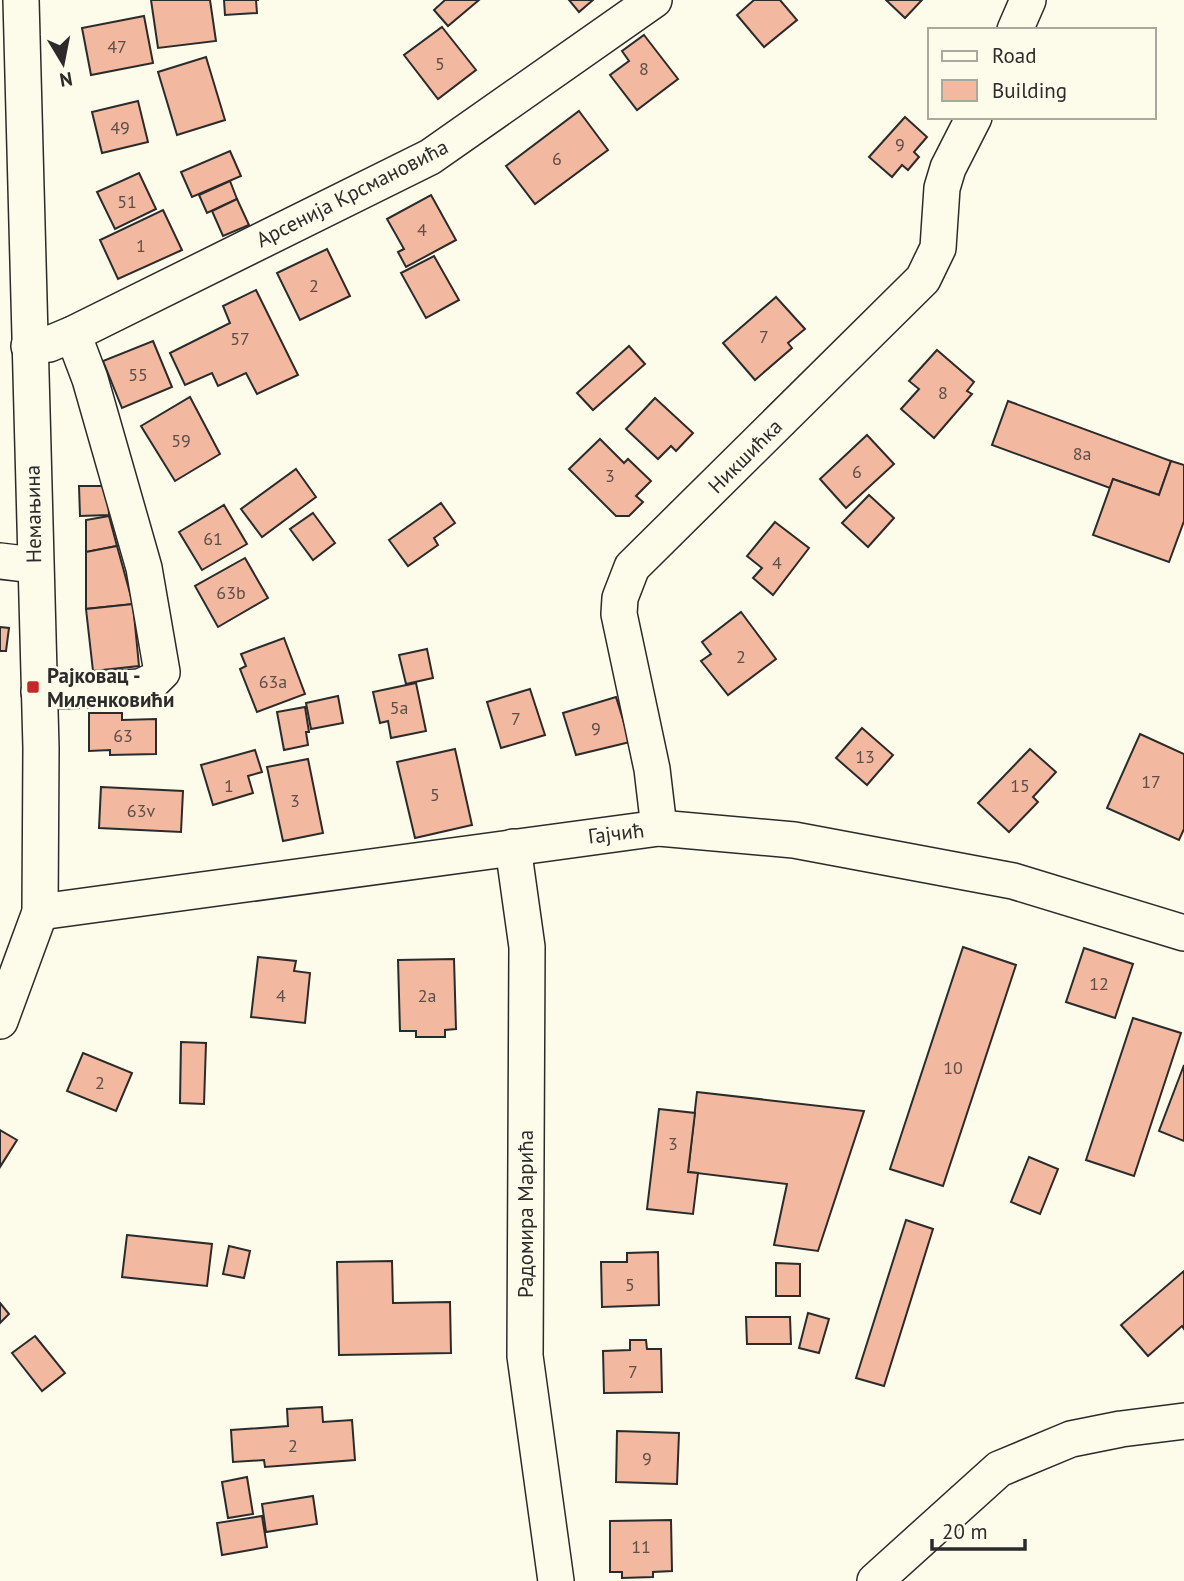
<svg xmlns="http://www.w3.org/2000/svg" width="1184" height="1581" font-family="'PT Sans',sans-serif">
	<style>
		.building { fill: #f2b8a0; stroke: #2b2b2b; stroke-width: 2 }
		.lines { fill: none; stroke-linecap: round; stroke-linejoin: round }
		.minor-casing { stroke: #2b2b2b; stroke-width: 38 }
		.minor { stroke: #fdfbea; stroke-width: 35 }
		.poi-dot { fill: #c62828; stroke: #fdfbea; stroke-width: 2.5 }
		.labels { text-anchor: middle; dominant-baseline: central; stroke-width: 5; stroke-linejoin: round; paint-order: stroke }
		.number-label { font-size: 18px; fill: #5d4e48 }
		.street-label { font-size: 21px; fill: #2b2b2b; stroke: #fdfbea }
		.poi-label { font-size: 21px; font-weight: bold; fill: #2b2b2b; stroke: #fdfbea; text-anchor: start }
	</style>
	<rect width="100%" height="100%" fill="#fdfbea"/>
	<g class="building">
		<polygon points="151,0 210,0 216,41 158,48"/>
		<polygon points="224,0 259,0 256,0 257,13 225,15"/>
		<polygon points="445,0 479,0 448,26 434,10"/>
		<polygon points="569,0 593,0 579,12"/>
		<polygon points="754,0 780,0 797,20 764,47 737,15"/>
		<polygon points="886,0 922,0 905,18"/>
		<polygon points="144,16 153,63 91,75 82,28"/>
		<polygon points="442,27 476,70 438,99 404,55"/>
		<polygon points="644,35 678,79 637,110 610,75 629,61 622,51"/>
		<polygon points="206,57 225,120 177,135 158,72"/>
		<polygon points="138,101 148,142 102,153 92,112"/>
		<polygon points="579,111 608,150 535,204 506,166"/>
		<polygon points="905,117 927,137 914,152 919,157 908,170 902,165 892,177 869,157"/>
		<polygon points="230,151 241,176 192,197 181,172"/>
		<polygon points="139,173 156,209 115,229 97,192"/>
		<polygon points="230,181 237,199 207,213 199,195"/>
		<polygon points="431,195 456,240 406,267 398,252 404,249 387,219"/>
		<polygon points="237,199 249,225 223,236 212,211"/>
		<polygon points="163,210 182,250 118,279 100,240"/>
		<polygon points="327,249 350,296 300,320 277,273"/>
		<polygon points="434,256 459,300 426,318 401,273"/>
		<polygon points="256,290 298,375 257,394 246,373 218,386 212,373 185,385 170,353 230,323 223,306"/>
		<polygon points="776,297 805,329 788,343 792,348 755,380 723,343"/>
		<polygon points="153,341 172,387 122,408 103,361"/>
		<polygon points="629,346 645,364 593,410 577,393"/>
		<polygon points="937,350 974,382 967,391 972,394 934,438 901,409 919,389 909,381"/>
		<polygon points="190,397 220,454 175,481 141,426"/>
		<polygon points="655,398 693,433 676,451 671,446 658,459 626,429"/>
		<polygon points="1008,401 1171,461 1159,495 1113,479 1110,488 992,445"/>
		<polygon points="867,435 894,464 846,508 820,479"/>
		<polygon points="600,439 624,463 628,459 651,481 636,496 643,502 629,516 616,516 569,469"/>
		<polygon points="1171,461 1184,465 1184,521 1169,562 1093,535 1113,479 1159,495"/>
		<polygon points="296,469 316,497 262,537 241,509"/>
		<polygon points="79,486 108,486 109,515 80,516"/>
		<polygon points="869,495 894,518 868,547 842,523"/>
		<polygon points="441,503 455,523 434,538 438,545 408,566 389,540"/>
		<polygon points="224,505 247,544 202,570 179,532"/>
		<polygon points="313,513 335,543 313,560 290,529"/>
		<polygon points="109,516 117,546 86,552 86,520"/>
		<polygon points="775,522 809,548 773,595 753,578 762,568 747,556"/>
		<polygon points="117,546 133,604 86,609 86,552"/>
		<polygon points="245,558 268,598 218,627 195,586"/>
		<polygon points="133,604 139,666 93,671 86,609"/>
		<polygon points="741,612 776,659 728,695 701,661 711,654 702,642"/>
		<polygon points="0,627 9,628 6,651 0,651"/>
		<polygon points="284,638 305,694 257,712 240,669 246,666 241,654"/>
		<polygon points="427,649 433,678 406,684 399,655"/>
		<polygon points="416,683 426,731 391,738 388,721 380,723 373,692"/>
		<polygon points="530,689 545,735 501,748 487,702"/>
		<polygon points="338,696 343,723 311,729 306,703"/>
		<polygon points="616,697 630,742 576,755 563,713"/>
		<polygon points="305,707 309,732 306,732 308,745 284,750 277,712"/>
		<polygon points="89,713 122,713 122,720 156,719 156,754 110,755 110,750 89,751"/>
		<polygon points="862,728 893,755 867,785 836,758"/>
		<polygon points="1140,734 1184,754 1184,829 1179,840 1107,808"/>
		<polygon points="455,749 472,825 415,838 397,762"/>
		<polygon points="1030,749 1056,772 1033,797 1038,802 1009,832 978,803"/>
		<polygon points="255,750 262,772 248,776 253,793 213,805 201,765"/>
		<polygon points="308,759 323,833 283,841 267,767"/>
		<polygon points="101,787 183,791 181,832 99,828"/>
		<polygon points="963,947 1016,965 943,1186 890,1169"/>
		<polygon points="1084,948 1133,964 1115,1018 1066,1002"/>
		<polygon points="258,957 296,961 294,971 310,973 305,1023 251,1017"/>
		<polygon points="454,959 456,1029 445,1030 445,1037 416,1037 416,1031 400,1031 398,960"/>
		<polygon points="1133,1018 1181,1033 1134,1176 1086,1160"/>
		<polygon points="181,1042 206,1043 204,1104 180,1103"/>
		<polygon points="83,1053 132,1073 116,1111 67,1091"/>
		<polygon points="1184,1065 1184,1141 1159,1131"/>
		<polygon points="697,1092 864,1111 818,1251 774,1245 787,1184 688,1172"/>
		<polygon points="659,1109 695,1113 688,1172 698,1173 693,1214 647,1209"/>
		<polygon points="0,1130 17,1140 0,1167"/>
		<polygon points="1029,1157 1058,1169 1040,1214 1011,1202"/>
		<polygon points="906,1220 933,1229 884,1386 856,1378"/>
		<polygon points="127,1235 212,1244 207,1286 122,1277"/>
		<polygon points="229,1246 250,1251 244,1278 223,1274"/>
		<polygon points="658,1252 659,1305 602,1307 601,1262 627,1262 627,1253"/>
		<polygon points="392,1261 393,1303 450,1302 451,1353 339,1355 337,1262"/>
		<polygon points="776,1263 800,1264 800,1296 776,1296"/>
		<polygon points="1184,1271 1184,1329 1182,1326 1148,1356 1121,1325"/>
		<polygon points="0,1303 9,1314 0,1323"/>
		<polygon points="808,1313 829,1319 819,1353 799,1348"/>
		<polygon points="746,1317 790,1317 791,1344 747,1344"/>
		<polygon points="35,1336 65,1373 42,1391 12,1353"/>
		<polygon points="630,1340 646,1340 647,1349 661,1349 662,1392 604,1393 603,1351 630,1350"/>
		<polygon points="322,1407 323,1422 352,1420 355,1460 265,1467 264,1460 233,1462 231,1430 288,1426 287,1409"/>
		<polygon points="617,1431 679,1433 677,1484 616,1482"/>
		<polygon points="247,1477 253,1514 228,1518 222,1482"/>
		<polygon points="313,1496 317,1524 266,1532 262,1504"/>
		<polygon points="262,1516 267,1547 222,1555 217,1523"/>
		<polygon points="671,1520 672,1571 653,1572 653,1577 622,1578 622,1572 610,1572 610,1521"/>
	</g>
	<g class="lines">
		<defs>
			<g id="minor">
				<polyline points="1015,30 1028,0"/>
				<polyline points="29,346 49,344 73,334 430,157 654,0"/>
				<polyline points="0,561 34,565"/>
				<polyline points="39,692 140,687 153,681 162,672 144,568 90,379 73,334"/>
				<polyline points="659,828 652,769 619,614 620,598 632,567 923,279 938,248 942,188 948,168 974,117"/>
				<polyline points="513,847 527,947 525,1356 556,1581"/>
				<polyline points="40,912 659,828 794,840 1013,881 1184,933"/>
				<polyline points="0,1021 40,912 41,748 21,0"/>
				<polyline points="875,1581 999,1469 1071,1439 1121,1429 1184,1421"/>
			</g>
		</defs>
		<use href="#minor" class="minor-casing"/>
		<use href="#minor" class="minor"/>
	</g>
	<rect class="poi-dot" x="26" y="680" width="14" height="14" rx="3.5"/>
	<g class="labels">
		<g class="number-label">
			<text x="117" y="46">47</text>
			<text x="440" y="63">5</text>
			<text x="644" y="68">8</text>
			<text x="120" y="127">49</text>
			<text x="900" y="144">9</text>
			<text x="557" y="158">6</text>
			<text x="127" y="201">51</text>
			<text x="422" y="229">4</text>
			<text x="141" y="245">1</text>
			<text x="314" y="285">2</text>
			<text x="764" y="336">7</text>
			<text x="240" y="338">57</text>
			<text x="138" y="374">55</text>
			<text x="943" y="392">8</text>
			<text x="181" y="440">59</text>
			<text x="1082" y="453">8a</text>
			<text x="857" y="471">6</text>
			<text x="610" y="475">3</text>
			<text x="213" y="538">61</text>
			<text x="777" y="562">4</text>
			<text x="231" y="592">63b</text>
			<text x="741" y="656">2</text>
			<text x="273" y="681">63a</text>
			<text x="399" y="707">5a</text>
			<text x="516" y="718">7</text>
			<text x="596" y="728">9</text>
			<text x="123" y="735">63</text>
			<text x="865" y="756">13</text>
			<text x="1151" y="781">17</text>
			<text x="229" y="785">1</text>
			<text x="1020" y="785">15</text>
			<text x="435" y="794">5</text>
			<text x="295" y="800">3</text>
			<text x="141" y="810">63v</text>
			<text x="1099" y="983">12</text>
			<text x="281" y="995">4</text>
			<text x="427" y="995">2a</text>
			<text x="953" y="1067">10</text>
			<text x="100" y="1082">2</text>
			<text x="673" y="1143">3</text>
			<text x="630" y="1284">5</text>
			<text x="633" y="1371">7</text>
			<text x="293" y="1445">2</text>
			<text x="647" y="1458">9</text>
			<text x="641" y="1546">11</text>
		</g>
		<g class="street-label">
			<text transform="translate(352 193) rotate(-27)">Арсенија Крсмановића</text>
			<text transform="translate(745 456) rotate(-45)">Никшићка</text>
			<text transform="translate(33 514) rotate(-91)">Немањина</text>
			<text transform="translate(616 833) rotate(-7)">Гајчић</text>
			<text transform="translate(525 1214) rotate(-90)">Радомира Марића</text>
		</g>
		<g class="poi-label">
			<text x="47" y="675">Рајковац -<tspan x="47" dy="24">Миленковићи</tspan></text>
		</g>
	</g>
	<rect x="928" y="28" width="228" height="91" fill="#fdfbea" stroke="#a9a89e" stroke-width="2"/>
	<rect x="942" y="51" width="35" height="10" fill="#fdfbea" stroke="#a9a89e" stroke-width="2"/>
	<text x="992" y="63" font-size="21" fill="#2b2b2b">Road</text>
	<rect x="942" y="80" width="35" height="21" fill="#f2b8a0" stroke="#a9a89e" stroke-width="2"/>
	<text x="992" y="98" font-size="21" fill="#2b2b2b">Building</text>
	<g transform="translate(63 63) rotate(170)" stroke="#fdfbea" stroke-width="5" paint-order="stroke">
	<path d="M0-5L12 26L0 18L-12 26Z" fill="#2b2b2b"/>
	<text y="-10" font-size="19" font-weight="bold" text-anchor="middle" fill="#2b2b2b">N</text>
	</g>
	<path d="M932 1539v10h93v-10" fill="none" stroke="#2b2b2b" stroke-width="3.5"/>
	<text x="942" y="1539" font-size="21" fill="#2b2b2b" stroke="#fdfbea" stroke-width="5" paint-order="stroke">20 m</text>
</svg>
